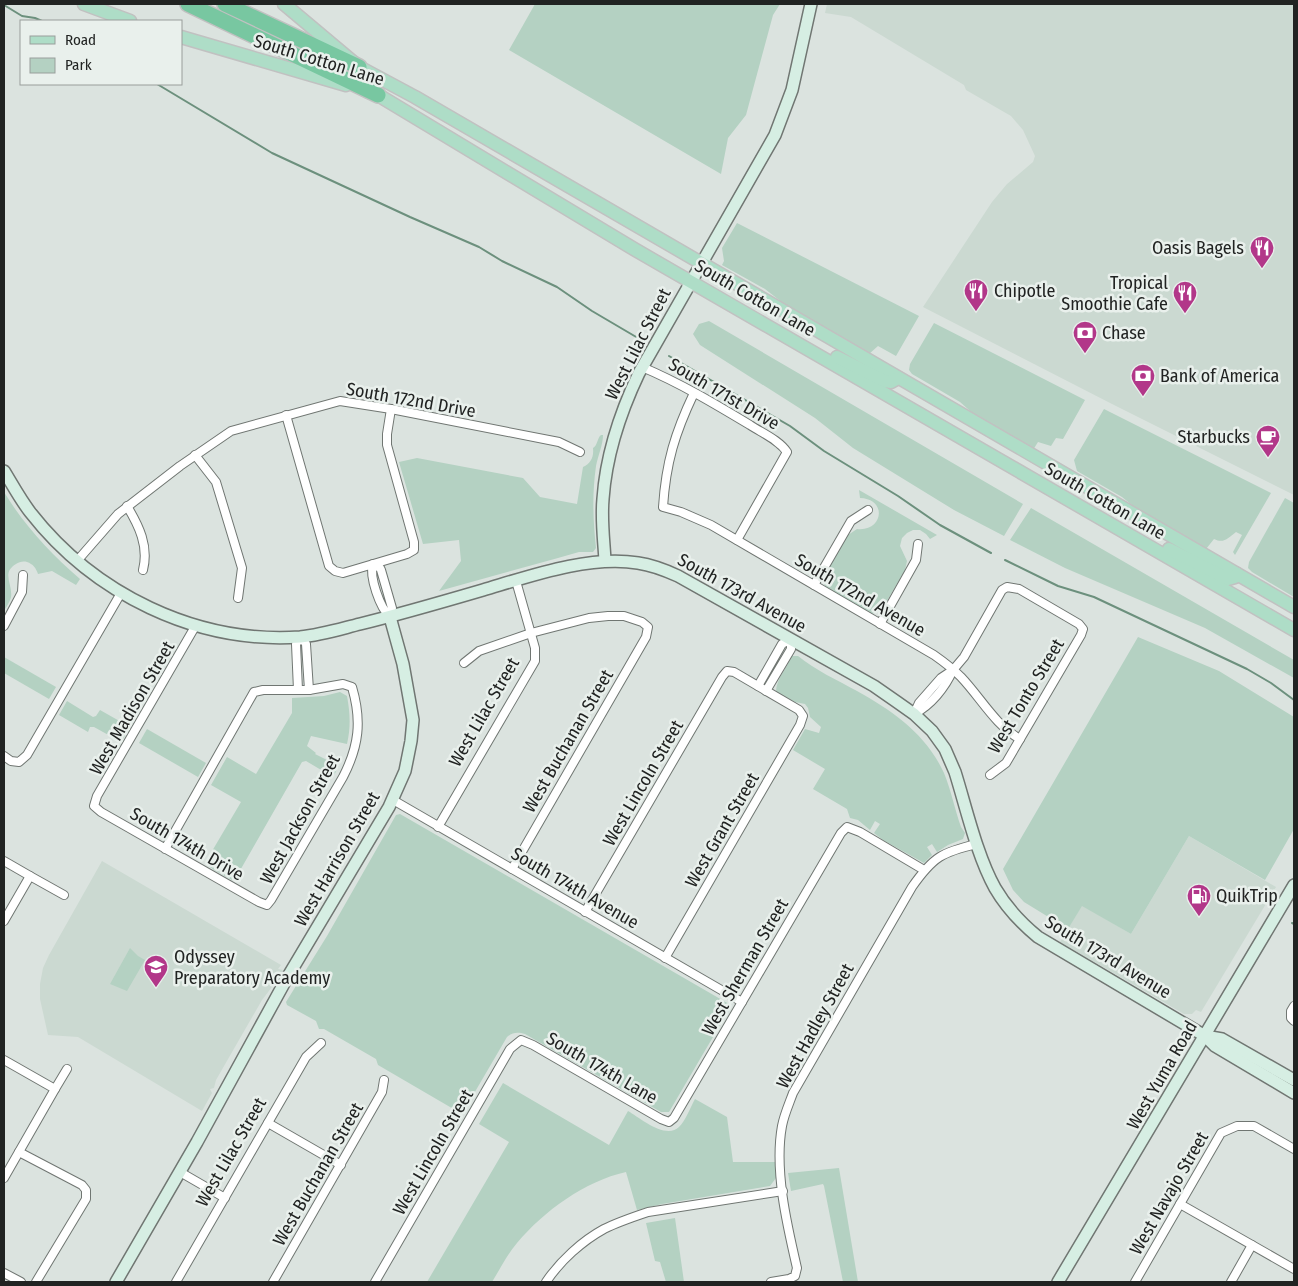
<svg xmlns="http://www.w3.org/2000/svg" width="1298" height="1286" font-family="'Fira Sans Condensed',sans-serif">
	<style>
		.built { fill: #cbd9d1 }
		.green { fill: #b4d1c2 }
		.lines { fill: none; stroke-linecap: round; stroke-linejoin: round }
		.stream { stroke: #6c907d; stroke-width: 2 }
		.street-casing { stroke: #707672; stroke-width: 10 }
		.secondary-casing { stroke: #707672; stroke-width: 14 }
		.primary-casing { stroke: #c1c1c1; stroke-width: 15 }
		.highway-casing { stroke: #c1c1c1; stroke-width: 18 }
		.street { stroke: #fff; stroke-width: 8 }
		.secondary { stroke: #d6eee3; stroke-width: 11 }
		.primary { stroke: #aeddc7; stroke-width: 12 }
		.highway { stroke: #78c7a1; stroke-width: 15 }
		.labels { text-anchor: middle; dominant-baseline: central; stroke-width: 5; stroke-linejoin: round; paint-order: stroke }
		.street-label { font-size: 18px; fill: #212322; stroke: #e9f0ec }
		.poi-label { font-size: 18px; fill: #212322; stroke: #e9f0ec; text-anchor: start }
	</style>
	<rect width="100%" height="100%" fill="#dbe3df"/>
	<g class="built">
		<polygon points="827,4 1294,4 1294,495 1114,405 923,307 992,202 1007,184 1033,162 1035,156 1023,130 1011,116 966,90 964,85 851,17 825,13"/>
		<polygon points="1189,836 1276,887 1201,1012 1196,1010 1192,1014 1184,1014 1060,942 1082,905 1131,934"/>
		<polygon points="102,861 281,965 278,969 283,970 278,980 275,979 275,983 262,1000 243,1033 216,1080 214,1088 210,1089 212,1093 202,1111 78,1037 48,1035 40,999 40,984 43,968 49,955"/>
	</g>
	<g class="green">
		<polygon points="535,4 780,4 773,15 746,115 728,138 721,174 509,50"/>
		<polygon points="737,223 919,316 896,356 878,346 869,354 788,307 765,289 722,265 724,261 722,248"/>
		<polygon points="709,321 1023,504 1004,536 954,510 853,448 815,418 700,345 693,334 699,324"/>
		<polygon points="934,323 1085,400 1063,439 1056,438 1051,446 1038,442 1033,450 978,418 960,402 912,374 909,370 910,364"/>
		<path d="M1104 409 1271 493 1235 555 1233 552 1242 535 1236 532C1228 538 1224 544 1214 539L1206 549 1138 510 1122 497 1077 471 1074 460Z"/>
		<path d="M601 435H603C603 445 598 455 596 466 592 494 593 520 596 548L593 552H579L558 558 439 591 461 561 459 540 423 544 399 462 417 458 523 478 540 497 577 504 583 467C591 463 594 457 593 448 598 445 597 438 601 435Z"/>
		<path d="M859 490 937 535 930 539 926 534 920 530H913L907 533 902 538 900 546 907 561 905 570 881 611 871 614 826 588 822 579 848 535 857 529C883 532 888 499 860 498Z"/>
		<path d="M4 492C24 525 50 553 80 579L76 585 52 571 38 574C36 568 33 564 27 562 23 561 19 562 16 564 1 573 13 584 11 597 10 602 6 607 4 611Z"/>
		<polygon points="1285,498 1294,503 1294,597 1252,572 1248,568 1249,562"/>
		<polygon points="1031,508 1294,660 1294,678 1205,628 1065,568 1010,540"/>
		<polygon points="1138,637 1219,671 1294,717 1294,829 1265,880 1189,836 1131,934 1082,906 1068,929 1024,902 1013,890 1003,869"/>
		<path d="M791 656H798C815 670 837 680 857 691 893 711 926 734 944 773 951 790 955 810 961 827L965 833 963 839 948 845 937 852 932 844 927 847 932 855 924 863 883 840 874 833 880 824 875 821 870 830 858 820 850 818 847 809 813 789 825 769 793 750 805 729 819 733 821 727 810 717 808 708 805 704 795 702 776 692C776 678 788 668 791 656Z"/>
		<polygon points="4,657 56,687 49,699 4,673"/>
		<path d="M340 692 347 696C350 712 351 727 347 744L311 736 307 746 316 753 315 754 339 766 333 777 306 761 302 762 234 881 214 870 205 863 241 802 211 785 227 757 256 774 292 713V698L324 696Z"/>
		<polygon points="67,701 93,717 96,716 100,710 130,727 121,742 94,727 90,727 88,732 59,715"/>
		<polygon points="147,729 206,763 198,777 139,743"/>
		<path d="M400 814 729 1004 730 1008 669 1112H661L525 1034C518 1032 513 1032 507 1037L462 1114 378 1065 376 1059 324 1029H319L316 1021 287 1005 286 1002 327 936 396 815Z"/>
		<polygon points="130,948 138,956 145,960 127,991 110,984"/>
		<path d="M503 1083 609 1145 628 1111C640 1118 666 1140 679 1127 686 1120 690 1108 695 1099L727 1117 733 1162H775L776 1178 770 1186 662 1204 637 1210 626 1172C585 1181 544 1211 517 1243 507 1255 500 1269 492 1282H427L509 1142 479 1124Z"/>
		<polygon points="839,1168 858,1282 843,1282 824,1186 823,1184 791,1191 788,1173"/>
		<polygon points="675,1218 684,1282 666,1282 660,1262 655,1261 646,1223"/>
	</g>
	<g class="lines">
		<g class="stream">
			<polyline points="4,5 22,16 35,18 42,21"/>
			<polyline points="157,84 272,153 410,217 479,247 502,261 557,287 592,311 643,341"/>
			<polyline points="669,356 790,426 824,451 898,496 940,525 991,553"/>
			<polyline points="1005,560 1058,586 1094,597 1247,669 1271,683 1294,700"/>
			<polyline points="1292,923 1294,924"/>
		</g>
		<defs>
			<g id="street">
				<path d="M642 367C680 383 715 404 750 425 762 433 779 440 787 452L737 540"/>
				<path d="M694 393C675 433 666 462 663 507L681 512 711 525 934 655C944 662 953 669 961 677 981 698 995 725 1020 739"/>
				<polyline points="286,415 329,566 335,571 343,573 407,554 414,550 414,542 387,445 387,434 391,409"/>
				<polyline points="195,455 216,482 242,568 238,598"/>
				<path d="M127 506C139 526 149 546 143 570"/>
				<polyline points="77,561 118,514 180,466 231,431 340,401 391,409 559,442 580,452"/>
				<path d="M373 564 380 568 381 570 392 608 390 617C380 608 369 577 373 564Z"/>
				<polyline points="814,585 851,521 868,510"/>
				<polyline points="880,624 916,560 918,544"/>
				<polyline points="4,626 22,592 23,575"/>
				<polyline points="464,663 479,651 531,633 589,618 608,616 624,616 642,622 648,627 646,637 512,869"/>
				<polyline points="758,686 782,644 791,639 791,649 766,691"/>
				<polyline points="298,690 296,644 301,637 306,644 309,690"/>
				<polyline points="914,714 919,703 941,678 953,670 964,657 1002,590 1007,587 1019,589 1079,624 1083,629 1081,635 1006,763 990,775"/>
				<path d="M914 714C931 705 945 688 953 670"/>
				<polyline points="4,756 11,761 19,762 27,755 121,593"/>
				<polyline points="393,800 742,1002"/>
				<polyline points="438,827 535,661 535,648 516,581"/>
				<path d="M165 849 254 692 263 690H309L343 684 352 687C362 721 359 746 343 777L271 900 267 905 259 902 101 812 94 806 97 796 196 625"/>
				<polyline points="4,861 30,876"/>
				<polyline points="585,912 722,677 727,671 734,672 799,710 803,716 800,725 665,958"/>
				<polyline points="4,921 30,876 64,895"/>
				<polyline points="1294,1006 1291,1011 1291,1018 1294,1021"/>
				<polyline points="4,1060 55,1089 4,1178"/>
				<polyline points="55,1089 67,1069"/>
				<polyline points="268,1123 341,1165"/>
				<polyline points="19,1152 82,1185 86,1190 86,1199 36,1282"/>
				<polyline points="180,1172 225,1198"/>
				<polyline points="1180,1204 1294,1269"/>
				<polyline points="4,1273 21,1282"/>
				<polyline points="176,1282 306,1057 321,1043"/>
				<polyline points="273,1282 382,1092 384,1080"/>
				<polyline points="375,1282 510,1049 521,1040 533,1045 661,1119 669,1122 674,1118 841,833 847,827 860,832 924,870"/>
				<path d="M546 1282C560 1261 582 1241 604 1229 618 1222 633 1217 648 1212L783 1191"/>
				<path d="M771 1282 789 1279 795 1276 797 1268C787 1225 774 1170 782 1126 784 1115 789 1104 793 1093L912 887C933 857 942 852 977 844"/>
				<polyline points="1135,1282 1221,1133 1237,1126 1254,1126 1294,1149"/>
				<polyline points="1231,1282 1252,1245"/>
			</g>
			<g id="secondary">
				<path d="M4 471C12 484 20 499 30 512 94 594 196 644 300 637 321 635 340 629 360 624 401 614 442 602 483 590 530 576 589 555 638 563 652 565 665 570 678 576L874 686 897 702 914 714 932 731 945 749 955 772C966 807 977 856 995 888 1006 907 1021 923 1038 937L1205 1036 1215 1046 1294 1093"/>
				<path d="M605 561C604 541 601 520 603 499 606 455 620 413 639 373L775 135 792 90 811 4"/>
				<polyline points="1205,1036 1222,1039 1294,1080"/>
				<polyline points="116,1282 197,1142 287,978 389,807 405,771 411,741 413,720 403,664 390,617"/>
				<polyline points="1058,1282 1294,885"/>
			</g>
			<g id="primary">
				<polyline points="84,4 130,21"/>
				<polyline points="284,4 359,67 415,97 1294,607"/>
				<polyline points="181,37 346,85"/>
				<polyline points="369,92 378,95 634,249 1294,630"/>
				<polyline points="837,357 885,381 891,382 898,378"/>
				<polyline points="1169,549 1228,579 1235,577 1237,574"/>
			</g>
			<g id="highway">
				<polyline points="188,4 378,95"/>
				<polyline points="225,4 359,67"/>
			</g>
		</defs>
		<use href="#street" class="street-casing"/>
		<use href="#secondary" class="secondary-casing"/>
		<use href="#primary" class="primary-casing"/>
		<use href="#highway" class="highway-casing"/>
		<use href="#street" class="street"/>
		<use href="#secondary" class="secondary"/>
		<use href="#primary" class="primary"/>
		<use href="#highway" class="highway"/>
	</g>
	<defs>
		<symbol id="restaurant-pin" viewBox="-11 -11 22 30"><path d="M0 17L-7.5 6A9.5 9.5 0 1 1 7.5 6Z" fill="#b23789" stroke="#e9f0ec"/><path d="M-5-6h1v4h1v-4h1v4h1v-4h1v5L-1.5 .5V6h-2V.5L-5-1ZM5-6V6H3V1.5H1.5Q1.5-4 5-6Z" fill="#fff"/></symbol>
		<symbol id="bank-pin" viewBox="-11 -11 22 30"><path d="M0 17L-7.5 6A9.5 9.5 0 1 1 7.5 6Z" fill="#b23789" stroke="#e9f0ec"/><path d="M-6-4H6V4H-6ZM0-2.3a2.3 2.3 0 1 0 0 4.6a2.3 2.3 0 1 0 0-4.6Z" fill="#fff"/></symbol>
		<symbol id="cafe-pin" viewBox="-11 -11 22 30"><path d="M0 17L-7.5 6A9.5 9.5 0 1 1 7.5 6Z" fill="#b23789" stroke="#e9f0ec"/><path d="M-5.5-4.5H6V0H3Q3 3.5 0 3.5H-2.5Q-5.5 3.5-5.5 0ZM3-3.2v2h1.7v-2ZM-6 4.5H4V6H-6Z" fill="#fff"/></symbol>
		<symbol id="fuel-pin" viewBox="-11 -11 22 30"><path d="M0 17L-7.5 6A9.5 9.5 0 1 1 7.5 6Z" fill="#b23789" stroke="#e9f0ec"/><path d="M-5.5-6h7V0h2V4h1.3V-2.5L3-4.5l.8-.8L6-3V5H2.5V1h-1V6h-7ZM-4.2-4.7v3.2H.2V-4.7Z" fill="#fff"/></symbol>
		<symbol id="school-pin" viewBox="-11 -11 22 30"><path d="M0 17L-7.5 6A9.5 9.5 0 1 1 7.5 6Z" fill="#b23789" stroke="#e9f0ec"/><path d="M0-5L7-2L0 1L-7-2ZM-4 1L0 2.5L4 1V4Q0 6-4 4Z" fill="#fff"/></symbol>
	</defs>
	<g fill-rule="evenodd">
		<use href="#restaurant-pin" x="1248" y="234" width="28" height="38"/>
		<use href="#restaurant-pin" x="962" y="277" width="28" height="38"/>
		<use href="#restaurant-pin" x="1171" y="279" width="28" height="38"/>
		<use href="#bank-pin" x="1071" y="319" width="28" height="38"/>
		<use href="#bank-pin" x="1129" y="362" width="28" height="38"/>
		<use href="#cafe-pin" x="1254" y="423" width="28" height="38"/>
		<use href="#fuel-pin" x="1185" y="882" width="28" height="38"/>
		<use href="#school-pin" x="142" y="953" width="28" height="38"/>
	</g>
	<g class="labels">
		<g class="street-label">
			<text transform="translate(319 60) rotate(17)">South Cotton Lane</text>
			<text transform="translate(755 298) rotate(30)">South Cotton Lane</text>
			<text transform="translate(638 344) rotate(-63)">West Lilac Street</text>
			<text transform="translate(724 394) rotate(30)">South 171st Drive</text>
			<text transform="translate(411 400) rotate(10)">South 172nd Drive</text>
			<text transform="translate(1105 501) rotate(30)">South Cotton Lane</text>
			<text transform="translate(742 593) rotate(29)">South 173rd Avenue</text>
			<text transform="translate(860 595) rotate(30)">South 172nd Avenue</text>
			<text transform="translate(1026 696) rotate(-59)">West Tonto Street</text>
			<text transform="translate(132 708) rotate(-60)">West Madison Street</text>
			<text transform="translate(484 712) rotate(-60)">West Lilac Street</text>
			<text transform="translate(568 741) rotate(-60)">West Buchanan Street</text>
			<text transform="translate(643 783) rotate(-60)">West Lincoln Street</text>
			<text transform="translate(300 819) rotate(-61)">West Jackson Street</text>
			<text transform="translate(722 830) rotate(-60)">West Grant Street</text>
			<text transform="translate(187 844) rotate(30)">South 174th Drive</text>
			<text transform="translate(337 859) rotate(-60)">West Harrison Street</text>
			<text transform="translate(575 888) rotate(30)">South 174th Avenue</text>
			<text transform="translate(1108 957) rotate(31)">South 173rd Avenue</text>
			<text transform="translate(745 967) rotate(-60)">West Sherman Street</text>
			<text transform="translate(815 1026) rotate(-61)">West Hadley Street</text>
			<text transform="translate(602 1068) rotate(30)">South 174th Lane</text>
			<text transform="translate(1162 1075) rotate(-60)">West Yuma Road</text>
			<text transform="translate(231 1152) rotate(-60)">West Lilac Street</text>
			<text transform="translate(433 1152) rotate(-60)">West Lincoln Street</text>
			<text transform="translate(318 1174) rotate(-60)">West Buchanan Street</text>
			<text transform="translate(1169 1193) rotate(-60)">West Navajo Street</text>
		</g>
		<g class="poi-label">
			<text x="1244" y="248" text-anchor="end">Oasis Bagels</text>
			<text x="1168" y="283" text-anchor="end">Tropical<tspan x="1168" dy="21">Smoothie Cafe</tspan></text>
			<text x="994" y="291">Chipotle</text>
			<text x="1102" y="333">Chase</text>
			<text x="1160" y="376">Bank of America</text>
			<text x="1250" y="437" text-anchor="end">Starbucks</text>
			<text x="1216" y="896">QuikTrip</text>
			<text x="174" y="957">Odyssey<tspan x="174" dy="21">Preparatory Academy</tspan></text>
		</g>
	</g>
	<rect width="1298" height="1286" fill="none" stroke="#212322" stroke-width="10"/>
	<rect x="20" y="20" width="162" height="65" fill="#e9f0ec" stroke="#999e9b"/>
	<rect x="30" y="36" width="25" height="8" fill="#aeddc7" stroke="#999e9b"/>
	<text x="65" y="45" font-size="15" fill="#212322">Road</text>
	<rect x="30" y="58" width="25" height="15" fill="#b4d1c2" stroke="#999e9b"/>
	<text x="65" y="70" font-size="15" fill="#212322">Park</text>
</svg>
